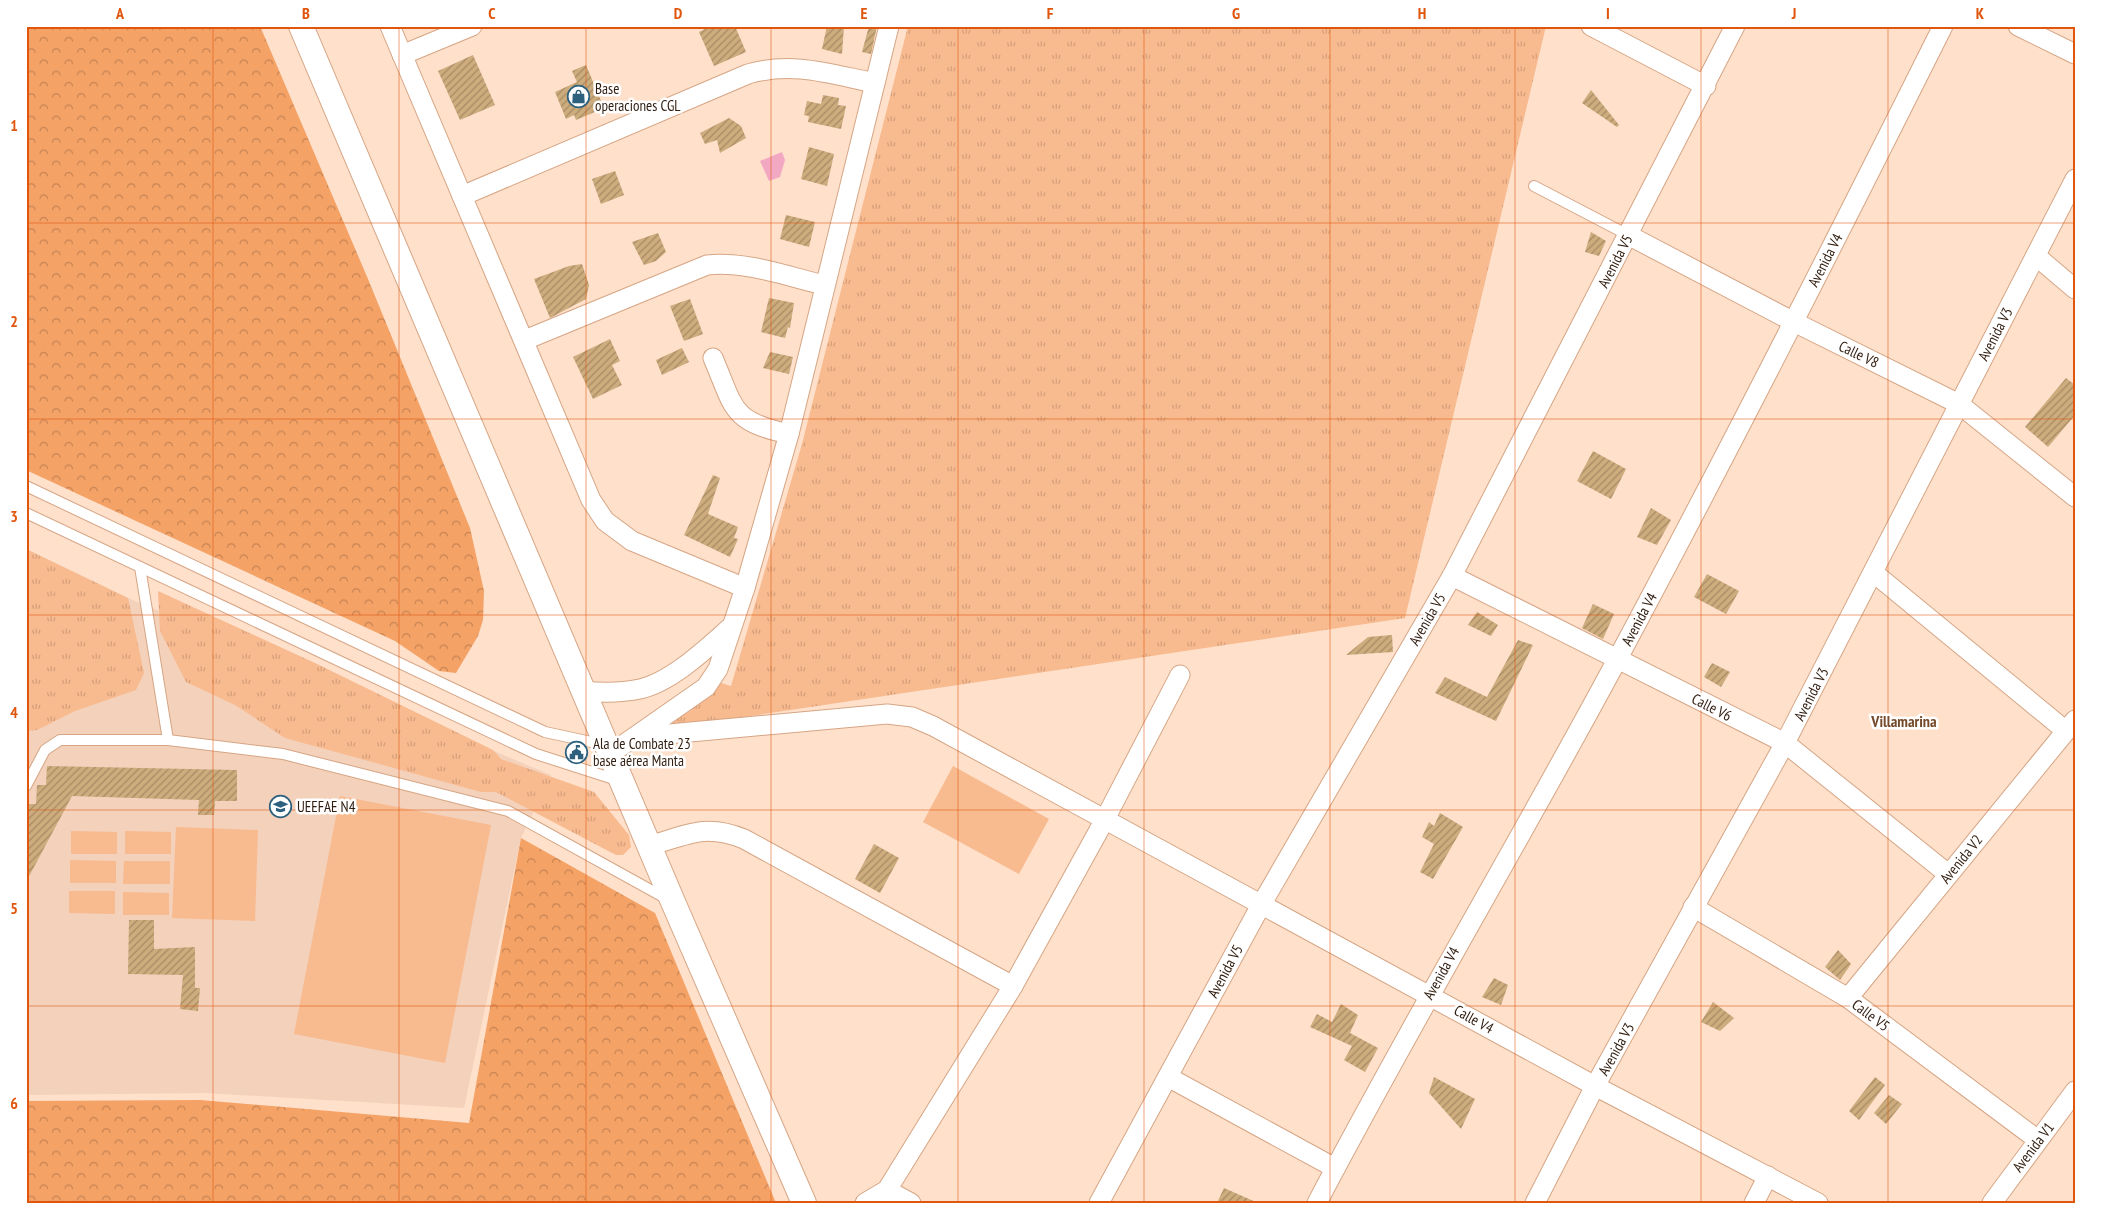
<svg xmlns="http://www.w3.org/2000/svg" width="2101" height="1229" font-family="'PT Sans Narrow',sans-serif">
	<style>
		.built { fill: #f4d1ba }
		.grass { fill: url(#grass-tufts) }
		.forest { fill: url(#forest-crowns) }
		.garden { fill: #f8ba8f }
		.water { fill: #f2a8c3 }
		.building { fill: url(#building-hatch) }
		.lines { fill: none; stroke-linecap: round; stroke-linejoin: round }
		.service-casing { stroke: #d6a584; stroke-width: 12 }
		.minor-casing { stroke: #d6a584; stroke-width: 21 }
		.tertiary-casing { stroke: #d6a584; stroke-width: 26 }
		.service { stroke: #fff; stroke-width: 10 }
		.minor { stroke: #fff; stroke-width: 19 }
		.tertiary { stroke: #fff; stroke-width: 24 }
		.grid { fill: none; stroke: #df560c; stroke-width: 1; stroke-opacity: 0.55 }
		.labels { text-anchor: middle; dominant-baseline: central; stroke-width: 5; stroke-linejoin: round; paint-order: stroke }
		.poi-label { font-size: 15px; fill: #311e11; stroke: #fff; text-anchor: start }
		.street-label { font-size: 15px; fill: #311e11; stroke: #fff }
		.neighbourhood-label { font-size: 16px; font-weight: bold; fill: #764b2c; stroke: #fff }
		.neatline { fill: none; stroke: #df560c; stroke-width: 2 }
		.grid-label { font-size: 16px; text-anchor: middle; font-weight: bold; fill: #df560c }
	</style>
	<defs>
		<pattern id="grass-tufts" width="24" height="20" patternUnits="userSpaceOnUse" patternTransform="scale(1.25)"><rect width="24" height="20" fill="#f8ba8f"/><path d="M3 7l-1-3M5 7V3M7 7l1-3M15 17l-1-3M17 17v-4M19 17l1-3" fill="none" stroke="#d59f7a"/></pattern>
		<pattern id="forest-crowns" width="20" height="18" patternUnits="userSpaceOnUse" patternTransform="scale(1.25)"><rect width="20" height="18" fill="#f4a266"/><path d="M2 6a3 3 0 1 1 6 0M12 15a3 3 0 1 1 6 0" fill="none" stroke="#c68353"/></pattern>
		<pattern id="building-hatch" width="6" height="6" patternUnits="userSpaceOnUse" patternTransform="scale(1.25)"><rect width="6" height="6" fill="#cdac7d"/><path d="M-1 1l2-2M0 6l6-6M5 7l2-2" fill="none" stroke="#a78b65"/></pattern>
	</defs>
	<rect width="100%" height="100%" fill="#fee0cb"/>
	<polygon class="built" points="26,549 128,598 551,775 521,838 464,1108 205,1093 26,1095"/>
	<g class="grass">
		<polygon points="908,26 1546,26 1405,618 724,720 668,724 690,711 721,683 731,686 802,444"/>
		<polygon points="26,549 128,598 144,673 136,690 75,711 37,730 26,731"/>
		<polygon points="158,591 315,663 493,750 501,759 594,792 629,835 631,847 623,855 616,855 496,792 481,792 285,738 235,705 186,682 160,631"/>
	</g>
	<g class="forest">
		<polygon points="26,26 260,26 368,279 470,528 484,591 483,620 478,636 456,673 439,671 395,641 26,470"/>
		<polygon points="521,838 655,913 776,1203 26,1203 26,1101 200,1100 469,1123"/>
	</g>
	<g class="garden">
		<polygon points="953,766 1049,819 1019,874 923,822"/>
		<polygon points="340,796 491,825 445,1063 294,1034"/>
		<polygon points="176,827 258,830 255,921 172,918"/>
		<polygon points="71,831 117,832 117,854 71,854"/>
		<polygon points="125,831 171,832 171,854 125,854"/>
		<polygon points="70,860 116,861 116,883 70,883"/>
		<polygon points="124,861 170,861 170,884 123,884"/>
		<polygon points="69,891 115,891 115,914 69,913"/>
		<polygon points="123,892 169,893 169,915 123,915"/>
	</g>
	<polygon class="water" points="782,152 785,160 780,177 769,181 760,161"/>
	<g class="building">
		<polygon points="711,26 735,26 746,52 714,66 699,32"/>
		<polygon points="827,26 844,26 842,54 822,49"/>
		<polygon points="869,26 877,26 871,54 862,52"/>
		<polygon points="473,55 495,105 460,120 438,71"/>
		<polygon points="586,65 604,108 576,120 574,115 566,119 555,92 577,82 572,71"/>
		<polygon points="1591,90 1619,125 1617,127 1582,103"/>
		<polygon points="823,95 839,98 838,105 846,106 841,129 808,122 809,116 804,115 807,101 821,104"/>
		<polygon points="729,118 741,126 746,138 720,153 717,140 705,144 700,133"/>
		<polygon points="809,147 834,154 827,186 801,179"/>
		<polygon points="615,171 624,195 601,204 592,179"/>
		<polygon points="786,215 815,222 809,247 780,239"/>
		<polygon points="1591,232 1606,241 1599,256 1585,252"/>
		<polygon points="658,233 666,252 656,261 644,265 632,242"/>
		<polygon points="582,264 589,285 586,299 550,318 534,279 569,266"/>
		<polygon points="769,298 794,303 790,328 788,327 785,338 761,332"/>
		<polygon points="690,299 703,334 684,341 670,306"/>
		<polygon points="610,339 620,361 612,365 622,385 593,399 573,357"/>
		<polygon points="682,348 689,362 662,375 656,360"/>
		<polygon points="770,352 793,357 789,374 763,368"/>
		<polygon points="2066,378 2075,385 2075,415 2048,447 2025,427"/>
		<polygon points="1593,451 1626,469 1611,499 1577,481"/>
		<polygon points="713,475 720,478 708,514 738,527 734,538 738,539 730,557 684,535"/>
		<polygon points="1651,508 1671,520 1657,545 1637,537"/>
		<polygon points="1707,574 1739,591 1726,614 1694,597"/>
		<polygon points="1593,604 1614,614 1603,639 1582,628"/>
		<polygon points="1477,612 1498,625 1491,636 1468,625"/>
		<polygon points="1392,635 1393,652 1346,655 1368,637"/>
		<polygon points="1518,640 1533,645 1496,721 1435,693 1445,677 1487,697"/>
		<polygon points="1712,663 1730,672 1721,687 1704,677"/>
		<polygon points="47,766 237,770 237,801 215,801 214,815 198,815 199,800 72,796 26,882 27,804 36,804 37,785 46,785"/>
		<polygon points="1440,813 1463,827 1433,879 1420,872 1434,844 1422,837 1429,822 1434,826"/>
		<polygon points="874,844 899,858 880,893 855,879"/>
		<polygon points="129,920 154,920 154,949 195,947 195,988 200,988 198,1011 180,1009 183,975 128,974"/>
		<polygon points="1838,950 1851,964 1840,980 1825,967"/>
		<polygon points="1494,978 1508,985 1501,1005 1482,997"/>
		<polygon points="1713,1002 1734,1018 1720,1031 1701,1022"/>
		<polygon points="1341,1004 1358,1015 1350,1033 1378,1048 1365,1072 1344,1060 1352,1046 1310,1027 1317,1014 1332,1022"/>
		<polygon points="1434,1077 1475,1099 1461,1129 1429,1093"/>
		<polygon points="1875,1077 1885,1085 1859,1120 1849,1111"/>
		<polygon points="1889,1095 1902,1104 1886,1124 1874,1113"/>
		<polygon points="1224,1188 1258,1203 1217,1203"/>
	</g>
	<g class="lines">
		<defs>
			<g id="service">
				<polyline points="1534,186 1628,235"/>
				<polyline points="26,486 545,732 605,745"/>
				<polyline points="26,513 536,754 620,781"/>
				<polyline points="168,740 283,754 508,811 667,899"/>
				<polyline points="26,786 45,750 60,740 168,740 140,567"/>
			</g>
			<g id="minor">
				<polyline points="390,26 591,500 605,521 632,541 745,588"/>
				<polyline points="1591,26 1706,86"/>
				<polyline points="2018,26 2075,54"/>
				<polyline points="402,55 472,26"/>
				<path d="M462 196 748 74C793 61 830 74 875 83"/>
				<polyline points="1628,235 1794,322 1959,404 2075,497"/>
				<polyline points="2036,256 2075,289"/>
				<path d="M525 340 707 265C746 261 786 276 824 285"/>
				<path d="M713 358C735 409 730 421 789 434"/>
				<polyline points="1874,573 2066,731"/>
				<polyline points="1452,576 1785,743 1948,874"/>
				<path d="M583 691C603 693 621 693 640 689 672 682 708 647 732 626"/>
				<polyline points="636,737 887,714 912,717 933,726 1595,1086 1818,1203"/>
				<polyline points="610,754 706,687 718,669 745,588 789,434 889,26"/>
				<path d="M649 846C687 835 705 823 744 839L1013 986"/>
				<polyline points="1693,907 1848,998 2038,1140"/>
				<polyline points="1848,998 2075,720"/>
				<polyline points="1168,1077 1335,1168"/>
				<polyline points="887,1190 911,1203"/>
				<polyline points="865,1203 887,1190 1013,986 1104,821 1180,675"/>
				<polyline points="1099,1203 1261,905 1452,576 1735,26"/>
				<path d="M1317 1203C1413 1019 1520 841 1618 658 1730 449 1837 238 1943 26"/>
				<polyline points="1535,1203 1595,1086 1785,743 2075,179"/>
				<polyline points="1754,1203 1768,1176"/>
				<polyline points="1992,1203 2075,1091"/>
			</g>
			<polyline id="tertiary" points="301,26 673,902 804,1203"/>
		</defs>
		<use href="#service" class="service-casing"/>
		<use href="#minor" class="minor-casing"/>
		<use href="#tertiary" class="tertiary-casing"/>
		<use href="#service" class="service"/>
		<use href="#minor" class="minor"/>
		<use href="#tertiary" class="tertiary"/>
	</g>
	<path class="grid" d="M213 26V1203M399 26V1203M586 26V1203M771 26V1203M958 26V1203M1144 26V1203M1330 26V1203M1515 26V1203M1701 26V1203M1888 26V1203M26 223H2075M26 419H2075M26 615H2075M26 810H2075M26 1006H2075"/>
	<defs>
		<symbol id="shop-ring" viewBox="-11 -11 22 22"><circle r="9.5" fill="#fff" stroke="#2e617e" stroke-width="1.5"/><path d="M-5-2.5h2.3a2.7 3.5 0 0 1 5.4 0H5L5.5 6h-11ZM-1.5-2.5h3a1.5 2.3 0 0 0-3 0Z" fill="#2e617e"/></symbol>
		<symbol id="civic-ring" viewBox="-11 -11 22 22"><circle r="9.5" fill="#fff" stroke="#2e617e" stroke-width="1.5"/><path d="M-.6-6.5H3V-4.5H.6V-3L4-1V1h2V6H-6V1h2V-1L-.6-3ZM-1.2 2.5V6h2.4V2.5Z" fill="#2e617e"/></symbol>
		<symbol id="school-ring" viewBox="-11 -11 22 22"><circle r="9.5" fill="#fff" stroke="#2e617e" stroke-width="1.5"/><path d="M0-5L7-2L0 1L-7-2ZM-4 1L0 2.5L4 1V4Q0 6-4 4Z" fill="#2e617e"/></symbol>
	</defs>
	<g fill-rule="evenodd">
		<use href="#shop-ring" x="566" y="84" width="25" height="25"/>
		<use href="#civic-ring" x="564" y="740" width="25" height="25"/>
		<use href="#school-ring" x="268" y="794" width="25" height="25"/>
	</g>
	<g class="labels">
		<g class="poi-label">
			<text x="595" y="88">Base<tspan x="595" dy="17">operaciones CGL</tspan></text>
			<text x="593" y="743">Ala de Combate 23<tspan x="593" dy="17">base aérea Manta</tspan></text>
			<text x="297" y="806">UEEFAE N4</text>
		</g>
		<g class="street-label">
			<text transform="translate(1825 260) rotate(-63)">Avenida V4</text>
			<text transform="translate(1615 261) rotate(-63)">Avenida V5</text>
			<text transform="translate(1995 334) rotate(-63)">Avenida V3</text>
			<text transform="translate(1859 354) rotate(26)">Calle V8</text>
			<text transform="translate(1427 619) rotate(-60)">Avenida V5</text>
			<text transform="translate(1639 619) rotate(-62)">Avenida V4</text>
			<text transform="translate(1811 694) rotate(-63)">Avenida V3</text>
			<text transform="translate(1712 707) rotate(27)">Calle V6</text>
			<text transform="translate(1961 859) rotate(-51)">Avenida V2</text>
			<text transform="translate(1225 971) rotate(-62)">Avenida V5</text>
			<text transform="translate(1441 973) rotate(-61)">Avenida V4</text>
			<text transform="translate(1871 1015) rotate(37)">Calle V5</text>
			<text transform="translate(1474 1019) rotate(29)">Calle V4</text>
			<text transform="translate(1616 1049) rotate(-61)">Avenida V3</text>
			<text transform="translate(2033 1147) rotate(-53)">Avenida V1</text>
		</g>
		<g class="neighbourhood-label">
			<text x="1904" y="721">Villamarina</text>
		</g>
	</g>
	<rect width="2101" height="1229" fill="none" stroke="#ffffff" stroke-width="55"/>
	<rect x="28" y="28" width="2046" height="1174" class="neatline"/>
	<g class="grid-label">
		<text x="120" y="19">A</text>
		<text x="306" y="19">B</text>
		<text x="492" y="19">C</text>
		<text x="678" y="19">D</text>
		<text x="864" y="19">E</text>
		<text x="1050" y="19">F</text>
		<text x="1236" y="19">G</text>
		<text x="1422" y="19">H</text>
		<text x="1608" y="19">I</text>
		<text x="1794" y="19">J</text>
		<text x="1980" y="19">K</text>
		<text x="14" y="131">1</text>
		<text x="14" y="327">2</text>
		<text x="14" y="522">3</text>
		<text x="14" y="718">4</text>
		<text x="14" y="914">5</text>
		<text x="14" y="1109">6</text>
	</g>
</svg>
